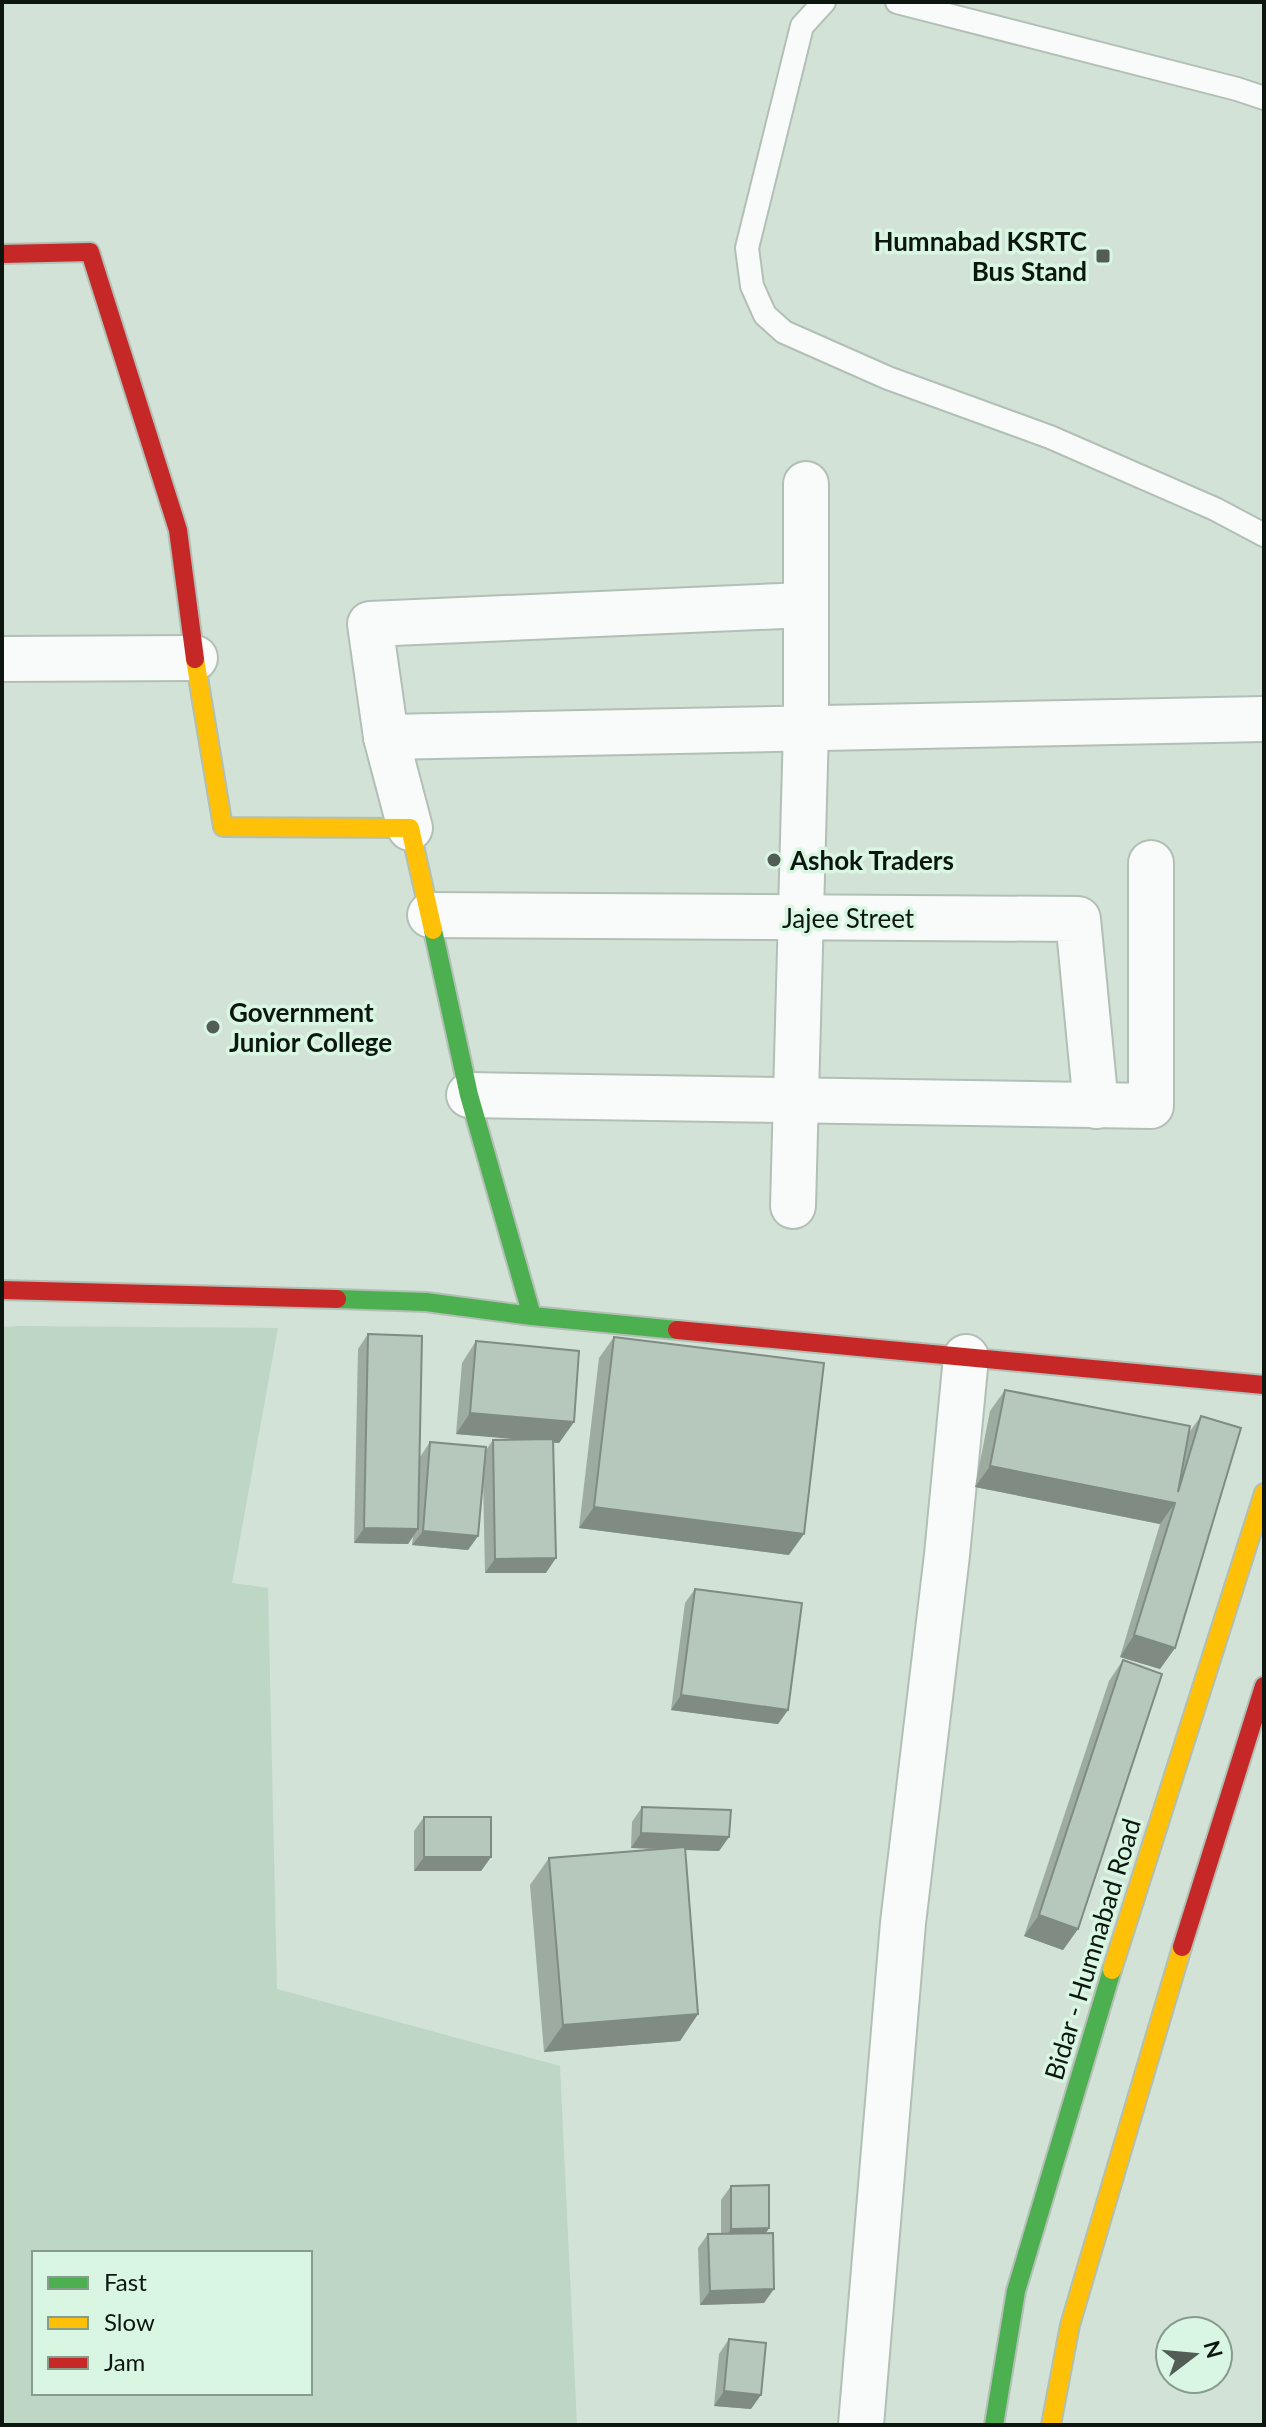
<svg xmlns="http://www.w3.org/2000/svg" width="1266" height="2427" font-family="Lato,sans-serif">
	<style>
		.green { fill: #bed6c4; fill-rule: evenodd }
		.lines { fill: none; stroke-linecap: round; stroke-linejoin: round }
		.lane-casing { stroke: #b2bfb5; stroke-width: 26 }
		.street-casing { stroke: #b2bfb5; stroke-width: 48 }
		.fast-casing { stroke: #b2bfb5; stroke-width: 22 }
		.slow-casing { stroke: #b2bfb5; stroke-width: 22 }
		.jam-casing { stroke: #b2bfb5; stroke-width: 22 }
		.lane { stroke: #f8fbf9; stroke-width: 22 }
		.street { stroke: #f8fbf9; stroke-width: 44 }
		.fast { stroke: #4caf50; stroke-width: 18 }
		.slow { stroke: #ffc107; stroke-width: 18 }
		.jam { stroke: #c62828; stroke-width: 18 }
		.wall { fill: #9daba1 }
		.shaded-wall { fill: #7f8b83 }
		.building { fill: #b6c7bb; stroke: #7f8b83; stroke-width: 2 }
		.poi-dot { fill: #515d55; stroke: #d8f6e1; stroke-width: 3 }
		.labels { text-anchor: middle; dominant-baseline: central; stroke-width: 7; stroke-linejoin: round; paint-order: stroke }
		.poi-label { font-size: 26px; font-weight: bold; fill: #0c160f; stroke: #d8f6e1; text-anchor: start }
		.street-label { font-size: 26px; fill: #0c160f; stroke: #d8f6e1 }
	</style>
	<rect width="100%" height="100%" fill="#d2e2d6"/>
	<path class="green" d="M16 1326 278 1328 232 1583 268 1588 277 1989 560 2066 577 2425H2V1327ZM34 2253H310V2393H34Z"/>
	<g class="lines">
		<defs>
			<g id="lane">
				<polyline points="824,2 802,26 747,248 752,286 765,315 784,332 888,378 1050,437 1215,509 1264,535"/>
				<polyline points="897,2 1237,89 1264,98"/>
			</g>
			<g id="street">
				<polyline points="2,659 195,658"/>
				<polyline points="386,737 370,624 805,605"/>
				<polyline points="410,828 386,737 1264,719"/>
				<polyline points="430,915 1078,919 1096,1106"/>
				<polyline points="469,1095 1151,1106 1151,863"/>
				<polyline points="793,1206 806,728 806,484"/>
				<polyline points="861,2425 903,1923 947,1555 966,1357"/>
			</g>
			<g id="fast">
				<polyline points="433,930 469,1095 532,1316"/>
				<polyline points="337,1299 426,1302 532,1316 677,1330"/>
				<polyline points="994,2425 1016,2291 1112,1970"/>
			</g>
			<g id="slow">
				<polyline points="195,659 223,827 410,828 433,930"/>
				<polyline points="1112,1970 1264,1493"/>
				<polyline points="1051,2425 1070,2325 1182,1947"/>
			</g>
			<g id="jam">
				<polyline points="2,254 90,252 178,530 195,659"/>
				<polyline points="2,1290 337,1299"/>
				<polyline points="677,1330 1264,1385"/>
				<polyline points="1182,1947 1264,1686"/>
			</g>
		</defs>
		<use href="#lane" class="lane-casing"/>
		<use href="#street" class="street-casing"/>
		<use href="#fast" class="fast-casing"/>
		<use href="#slow" class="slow-casing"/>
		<use href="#jam" class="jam-casing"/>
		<use href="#lane" class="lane"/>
		<use href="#street" class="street"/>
		<use href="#fast" class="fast"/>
		<use href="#slow" class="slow"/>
		<use href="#jam" class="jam"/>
	</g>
	<g class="wall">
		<polygon points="368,1334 420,1457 430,1442 486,1450 493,1440 518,1439 456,1434 462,1363 476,1341 574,1422 559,1443 554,1443 546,1573 485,1573 483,1478 478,1536 468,1550 412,1545 413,1537 408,1544 354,1543 358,1349"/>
		<polygon points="614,1337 789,1555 579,1528 599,1358"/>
		<polygon points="1005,1390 1188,1434 1201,1416 1175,1648 1160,1669 1120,1657 1160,1524 975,1487 990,1411"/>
		<polygon points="695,1589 788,1710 778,1724 671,1710 685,1603"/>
		<polygon points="1123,1660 1078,1929 1063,1950 1024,1936 1109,1681"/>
		<polygon points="642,1807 729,1837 719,1851 685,1850 698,2014 680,2041 544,2052 530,1885 549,1858 662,1849 631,1848 632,1822"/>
		<polygon points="424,1817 491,1857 481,1871 414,1871 414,1831"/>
		<polygon points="731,2186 769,2228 766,2233 764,2303 700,2305 698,2248 708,2234 721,2234 721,2200"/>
		<polygon points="729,2339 751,2409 714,2406 719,2354"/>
	</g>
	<g class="shaded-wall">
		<polygon points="470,1413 574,1422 559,1443 456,1434"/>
		<polygon points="990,1466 1175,1503 1160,1524 975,1487"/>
		<polygon points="594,1507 804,1534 789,1555 579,1528"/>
		<polygon points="364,1528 418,1529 408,1544 354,1543"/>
		<polygon points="423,1531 478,1536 468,1550 412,1545"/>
		<polygon points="556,1558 546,1573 485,1573 495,1559"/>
		<polygon points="1134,1635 1175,1648 1160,1669 1120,1657"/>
		<polygon points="681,1695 788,1710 778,1724 671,1710"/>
		<polygon points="641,1833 729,1837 719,1851 631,1848"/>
		<polygon points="424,1857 491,1857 481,1871 414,1871"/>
		<polygon points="1039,1915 1078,1929 1063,1950 1024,1936"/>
		<polygon points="698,2014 680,2041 544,2052 563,2025"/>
		<polygon points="769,2228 759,2243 721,2243 731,2229"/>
		<polygon points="774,2289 764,2303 700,2305 710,2291"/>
		<polygon points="724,2391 761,2395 751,2409 714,2406"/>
	</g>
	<g class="building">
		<polygon points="368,1334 422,1336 418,1529 364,1528"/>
		<polygon points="614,1337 824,1363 804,1534 594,1507"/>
		<polygon points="476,1341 579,1351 574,1422 470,1413"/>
		<polygon points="1005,1390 1190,1426 1178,1492 1201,1416 1241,1428 1175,1648 1134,1635 1175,1503 990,1466"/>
		<polygon points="553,1439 556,1558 495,1559 493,1440"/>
		<polygon points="430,1442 486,1447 478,1536 423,1531"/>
		<polygon points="695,1589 802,1603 788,1710 681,1695"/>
		<polygon points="1123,1660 1162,1674 1078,1929 1039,1915"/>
		<polygon points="642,1807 731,1810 729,1837 641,1833"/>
		<rect x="424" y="1817" width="67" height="40"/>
		<polygon points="685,1847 698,2014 563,2025 549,1858"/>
		<polygon points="769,2185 769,2228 731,2229 731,2186"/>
		<polygon points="773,2233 774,2289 710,2291 708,2234"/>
		<polygon points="729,2339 766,2343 761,2395 724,2391"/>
		<rect x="714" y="2424" width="41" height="1"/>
	</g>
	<g class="poi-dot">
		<rect x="1095" y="248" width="16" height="16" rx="4"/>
		<circle cx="774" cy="860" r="8"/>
		<circle cx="213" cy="1027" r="8"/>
	</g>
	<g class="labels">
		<g class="poi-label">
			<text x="1087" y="241" text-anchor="end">Humnabad KSRTC<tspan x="1087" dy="30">Bus Stand</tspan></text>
			<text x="790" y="860">Ashok Traders</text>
			<text x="229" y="1012">Government<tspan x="229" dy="30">Junior College</tspan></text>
		</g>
		<g class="street-label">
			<text x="848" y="918">Jajee Street</text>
			<text transform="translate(1092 1949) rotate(-73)">Bidar - Humnabad Road</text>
		</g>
	</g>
	<rect width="1266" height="2427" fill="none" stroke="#0c160f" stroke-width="8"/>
	<rect x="32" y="2251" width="280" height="144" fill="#d8f6e1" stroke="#869c8d" stroke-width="2"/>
	<rect x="48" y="2277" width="40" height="12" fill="#4caf50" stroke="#869c8d" stroke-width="2"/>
	<text x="104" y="2291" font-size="24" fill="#0c160f">Fast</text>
	<rect x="48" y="2317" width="40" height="12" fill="#ffc107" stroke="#869c8d" stroke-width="2"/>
	<text x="104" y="2331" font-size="24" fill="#0c160f">Slow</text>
	<rect x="48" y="2357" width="40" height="12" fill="#c62828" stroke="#869c8d" stroke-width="2"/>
	<text x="104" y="2371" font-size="24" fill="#0c160f">Jam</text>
	<g transform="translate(1194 2355) rotate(74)"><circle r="38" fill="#d8f6e1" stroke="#869c8d" stroke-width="2"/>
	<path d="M0-6L14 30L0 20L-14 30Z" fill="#515d55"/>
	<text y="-12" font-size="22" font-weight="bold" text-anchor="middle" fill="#0c160f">N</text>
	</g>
</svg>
